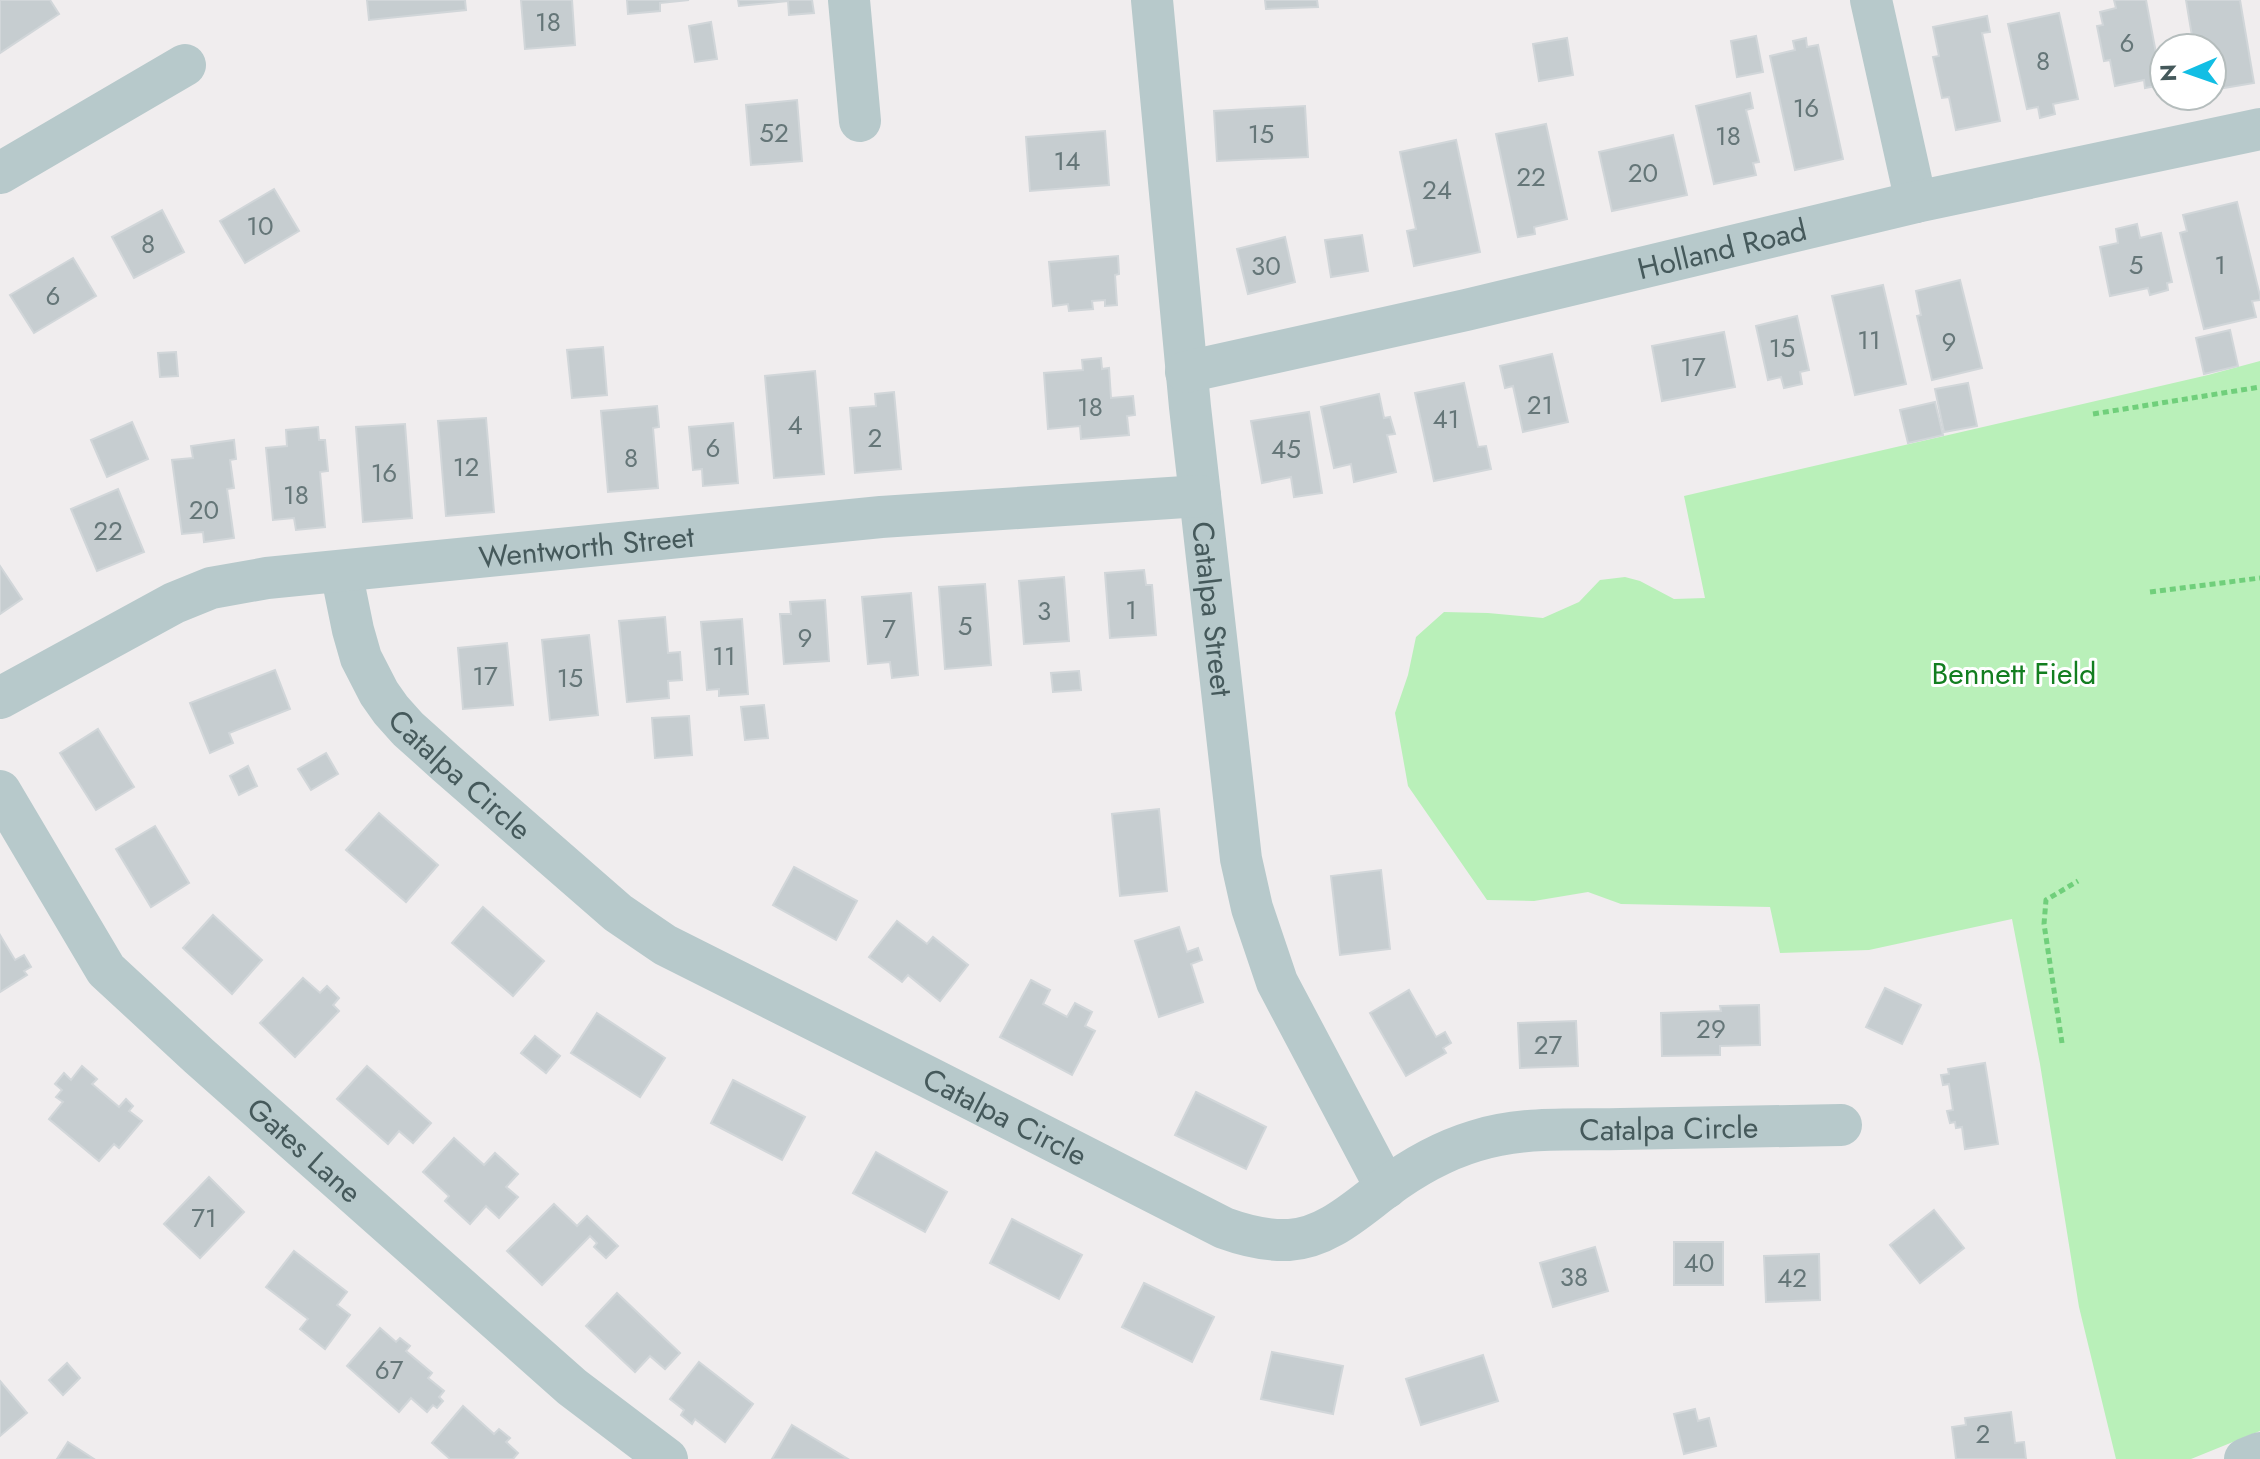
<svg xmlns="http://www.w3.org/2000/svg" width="2260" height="1459" font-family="Jost,sans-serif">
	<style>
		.green { fill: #b9f0b9 }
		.building { fill: #c6cdd0; stroke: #d1d6d9; stroke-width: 2 }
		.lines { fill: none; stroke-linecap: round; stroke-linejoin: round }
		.path { stroke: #70cf7b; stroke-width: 5; stroke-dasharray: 6 4; stroke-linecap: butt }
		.street { stroke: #b7c9cb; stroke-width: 42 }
		.labels { text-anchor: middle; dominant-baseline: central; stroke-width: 6; stroke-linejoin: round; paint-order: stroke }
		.number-label { font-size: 26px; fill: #657678 }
		.street-label { font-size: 30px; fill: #45595b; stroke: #fff }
		.park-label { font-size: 30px; fill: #137e20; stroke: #fff }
	</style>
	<rect width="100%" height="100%" fill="#f0edee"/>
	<polygon class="green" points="2260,361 2260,1431 2191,1459 2116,1459 2079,1307 2040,1064 2012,919 1869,950 1780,953 1770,907 1621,904 1588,892 1534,901 1487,900 1408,786 1395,713 1408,675 1416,637 1444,612 1488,613 1543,618 1579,602 1600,580 1625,577 1640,581 1674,599 1705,598 1684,496 2208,375"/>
	<g class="building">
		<polygon points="0,0 50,0 59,14 0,53"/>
		<polygon points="367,0 465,0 466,10 369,20"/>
		<polygon points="521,0 572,0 575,45 525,49"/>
		<polygon points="627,0 689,0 660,3 660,11 628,14"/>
		<polygon points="738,0 812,0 814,13 789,15 788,1 739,6"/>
		<polygon points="1265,0 1317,0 1318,7 1266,9"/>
		<polygon points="2114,0 2146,0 2162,85 2145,88 2144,80 2115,86 2110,60 2104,61 2097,26 2103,25 2100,12 2116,8"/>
		<polygon points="2186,0 2240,0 2254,83 2212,90 2212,48 2194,48"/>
		<polygon points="2059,13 2078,99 2053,104 2055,114 2040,118 2038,107 2027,109 2008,24"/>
		<polygon points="1987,16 1990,32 1982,33 2000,121 1956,130 1949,97 1942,98 1933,57 1939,56 1933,27"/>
		<polygon points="711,22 717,59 695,62 689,26"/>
		<polygon points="1756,36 1763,72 1737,77 1731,41"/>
		<polygon points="1567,38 1573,75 1539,81 1533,44"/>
		<polygon points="1806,38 1807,47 1818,45 1843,159 1795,170 1770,56 1795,50 1793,41"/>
		<polygon points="1750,93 1753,108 1746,110 1759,162 1753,163 1756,175 1714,184 1696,106"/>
		<polygon points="797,100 802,161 751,165 746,105"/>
		<polygon points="1305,106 1308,157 1217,161 1214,111"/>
		<polygon points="1546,124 1567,219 1534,227 1535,234 1518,237 1496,134"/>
		<polygon points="1105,131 1109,185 1030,191 1026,137"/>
		<polygon points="1673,135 1687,195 1612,211 1599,152"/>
		<polygon points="1456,140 1480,252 1414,266 1407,231 1416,229 1400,152"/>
		<polygon points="274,189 299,231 245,263 220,221"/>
		<polygon points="2237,202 2260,296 2260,300 2252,301 2256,317 2204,329 2180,233 2187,231 2183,215"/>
		<polygon points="162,210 184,252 134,278 112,237"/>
		<polygon points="2137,224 2140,238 2161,233 2172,282 2167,283 2168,290 2150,295 2148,288 2110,296 2100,247 2118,243 2116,229"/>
		<polygon points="1362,235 1368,271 1331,277 1325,240"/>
		<polygon points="1285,237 1295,282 1248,294 1237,249"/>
		<polygon points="1118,256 1119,274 1115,275 1117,305 1105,306 1105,300 1092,301 1093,309 1069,311 1068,304 1053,306 1049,262"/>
		<polygon points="73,258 96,296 34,333 10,295"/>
		<polygon points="1960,280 1982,368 1932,380 1917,316 1921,315 1916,291"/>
		<polygon points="1883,285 1906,384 1855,395 1832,296"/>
		<polygon points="1797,316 1809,370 1800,372 1802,384 1784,388 1781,377 1768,380 1756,326"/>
		<polygon points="2230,330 2238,366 2204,374 2196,338"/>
		<polygon points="1724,332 1735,387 1662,401 1652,346"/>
		<polygon points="603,347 607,395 572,398 567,350"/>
		<polygon points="176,352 178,376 160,377 158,353"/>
		<polygon points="1552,354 1568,422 1523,432 1513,386 1505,388 1500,366"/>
		<polygon points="1101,358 1102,369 1109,368 1111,398 1133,396 1135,415 1127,416 1129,435 1081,439 1080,426 1048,429 1044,373 1083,370 1082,360"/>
		<polygon points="815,371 824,474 774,478 765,376"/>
		<polygon points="1464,383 1478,447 1486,446 1491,469 1434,481 1415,393"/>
		<polygon points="1968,383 1977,426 1944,432 1935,389"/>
		<polygon points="894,392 901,469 855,473 850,408 876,406 875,394"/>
		<polygon points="1379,394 1384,418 1390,417 1395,434 1387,435 1396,472 1354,482 1351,464 1334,468 1321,407"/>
		<polygon points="1935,402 1943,435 1908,443 1900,410"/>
		<polygon points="657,406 659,427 653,428 658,488 608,492 601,411"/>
		<polygon points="1309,412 1322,493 1294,497 1291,477 1262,483 1251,421"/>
		<polygon points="486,418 494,512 446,516 438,421"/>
		<polygon points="132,422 148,459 107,477 91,440"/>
		<polygon points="733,423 738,483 703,486 702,469 693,470 689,427"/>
		<polygon points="405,424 412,518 363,522 356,427"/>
		<polygon points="318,427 319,440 325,440 328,471 320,472 325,527 296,530 294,518 273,520 266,448 287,446 286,430"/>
		<polygon points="234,440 236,459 230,460 234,488 227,489 234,538 204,542 203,532 182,534 172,460 193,458 191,446"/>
		<polygon points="118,489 144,552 97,571 71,509"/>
		<polygon points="0,566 22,599 0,614"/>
		<polygon points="1144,570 1146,585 1152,585 1156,635 1110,638 1105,573"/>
		<polygon points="1064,577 1069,641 1024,644 1019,581"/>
		<polygon points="985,584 991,665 945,669 939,587"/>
		<polygon points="911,593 918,675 892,678 890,662 868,664 862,597"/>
		<polygon points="825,600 829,661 784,664 780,614 791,614 790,602"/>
		<polygon points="665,617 668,653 680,652 682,680 668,681 669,698 627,702 619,621"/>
		<polygon points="742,619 748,694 719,696 719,689 707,690 701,622"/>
		<polygon points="589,635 598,715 550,720 542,640"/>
		<polygon points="507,643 513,705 463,709 458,648"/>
		<polygon points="275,670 290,709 229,733 233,743 210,753 190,703"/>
		<polygon points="1079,671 1081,690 1053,692 1051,673"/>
		<polygon points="764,705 768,738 745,740 741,707"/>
		<polygon points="689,716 692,755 655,758 652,718"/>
		<polygon points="98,729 134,787 96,810 60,753"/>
		<polygon points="326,753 338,774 311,790 298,769"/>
		<polygon points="248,766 257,786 239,795 230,776"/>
		<polygon points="1159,809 1167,891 1120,896 1112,814"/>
		<polygon points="379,813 438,865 406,902 346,850"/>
		<polygon points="155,826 189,883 151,907 116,849"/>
		<polygon points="794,867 857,901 836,940 773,905"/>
		<polygon points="1381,870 1390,949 1340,955 1331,876"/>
		<polygon points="483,907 544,961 513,996 452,943"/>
		<polygon points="213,915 262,960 232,994 183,948"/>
		<polygon points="897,921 927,944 933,937 968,965 940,1001 908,975 902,982 869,957"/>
		<polygon points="1179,927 1187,952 1198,948 1202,960 1191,964 1203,1002 1159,1017 1135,941"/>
		<polygon points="0,935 15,960 24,955 31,967 24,971 27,975 0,992"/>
		<polygon points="303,978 320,993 327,986 339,998 333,1005 339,1011 295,1057 260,1023"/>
		<polygon points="1031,980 1050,990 1043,1004 1067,1017 1075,1003 1092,1012 1085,1026 1095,1031 1072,1075 1000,1037"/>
		<polygon points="1885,988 1921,1005 1902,1044 1866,1027"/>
		<polygon points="1409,990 1436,1037 1445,1032 1451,1043 1443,1048 1446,1053 1406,1076 1370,1013"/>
		<polygon points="1759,1005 1760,1045 1720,1046 1720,1055 1662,1056 1661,1013 1721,1011 1720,1006"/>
		<polygon points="597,1013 665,1058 640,1097 571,1053"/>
		<polygon points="1576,1021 1578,1066 1520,1068 1518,1023"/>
		<polygon points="535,1036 560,1056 546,1073 521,1053"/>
		<polygon points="1985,1063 1998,1144 1965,1149 1962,1127 1956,1128 1955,1122 1950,1123 1947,1111 1953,1110 1949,1084 1943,1085 1941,1075 1949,1074 1948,1069"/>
		<polygon points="82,1066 97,1079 92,1084 119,1107 126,1099 133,1106 129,1111 142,1121 119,1148 114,1144 99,1161 49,1119 63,1102 56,1097 62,1090 55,1084 64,1073 71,1080"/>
		<polygon points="367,1066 431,1123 413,1143 399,1131 388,1144 337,1099"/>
		<polygon points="733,1080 805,1117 782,1160 711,1123"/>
		<polygon points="1196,1092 1266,1127 1246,1169 1175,1135"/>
		<polygon points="454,1138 484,1165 495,1153 518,1174 506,1187 518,1197 499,1218 486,1206 470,1224 445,1201 449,1196 423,1172"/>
		<polygon points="876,1152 947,1192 925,1232 853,1193"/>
		<polygon points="209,1177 244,1212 200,1258 164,1224"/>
		<polygon points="554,1204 577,1226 587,1216 618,1246 606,1258 594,1247 597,1243 590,1236 542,1285 507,1251"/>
		<polygon points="1934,1210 1964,1248 1920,1283 1890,1245"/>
		<polygon points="1012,1219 1082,1255 1059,1299 990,1263"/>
		<rect x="1674" y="1242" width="49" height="43"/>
		<polygon points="1595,1247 1608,1291 1553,1307 1540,1263"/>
		<polygon points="294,1251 347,1292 337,1305 350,1315 325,1349 300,1329 308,1319 266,1287"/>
		<polygon points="1819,1254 1820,1300 1766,1302 1764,1256"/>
		<polygon points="1144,1283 1214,1317 1192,1362 1122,1327"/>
		<polygon points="617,1293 680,1353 665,1369 650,1356 635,1372 586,1326"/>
		<polygon points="380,1328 396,1342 400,1338 410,1346 406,1351 432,1373 428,1378 444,1391 439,1397 443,1401 437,1408 433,1405 427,1412 411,1398 399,1412 347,1366"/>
		<polygon points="1272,1352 1343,1366 1333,1414 1261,1399"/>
		<polygon points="1483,1355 1498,1401 1421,1425 1406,1379"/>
		<polygon points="699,1362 753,1404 725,1442 695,1419 692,1424 681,1415 684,1410 670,1399"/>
		<polygon points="67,1363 80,1378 63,1395 49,1380"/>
		<polygon points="0,1381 27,1413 0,1436"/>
		<polygon points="463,1406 494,1434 499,1429 510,1438 506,1442 518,1453 513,1459 450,1459 432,1443"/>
		<polygon points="1695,1409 1698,1421 1709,1418 1716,1446 1684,1454 1674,1414"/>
		<polygon points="2011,1412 2015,1443 2024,1442 2026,1459 1956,1459 1952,1427 1966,1425 1965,1418"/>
		<polygon points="792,1425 848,1459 772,1459"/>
		<polygon points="68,1442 94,1459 57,1459"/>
	</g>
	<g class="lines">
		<g class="path">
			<polyline points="2093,414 2260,387"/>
			<polyline points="2150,592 2260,578"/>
			<polyline points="2062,1043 2044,924 2046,900 2078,881"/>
		</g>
		<g class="street">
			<polyline points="849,0 860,121"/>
			<path id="s1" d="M1152 0 1190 407 1241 859 1252 908 1277 982 1386 1188"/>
			<polyline points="1871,0 1916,202"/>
			<polyline points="0,173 185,65"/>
			<path id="s2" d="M1186 372 1466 310 1916 202 2260 129"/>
			<path id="s3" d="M341 571 353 630 361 658 379 693 391 710 408 729 447 764 618 913 665 945 928 1077 1224 1228C1246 1236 1266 1241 1289 1240 1326 1238 1356 1210 1384 1189 1412 1168 1442 1151 1475 1141 1522 1126 1573 1130 1621 1129 1694 1128 1767 1126 1841 1125"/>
			<path id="s4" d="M0 698 174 603 211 588 267 578 881 517 1200 496"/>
			<path id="s5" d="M0 791 106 970 199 1056 572 1387 667 1459"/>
			<polyline points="2245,1459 2260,1453"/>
		</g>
	</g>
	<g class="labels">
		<g class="number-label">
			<text x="548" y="22">18</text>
			<text x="2127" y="43">6</text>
			<text x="2043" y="61">8</text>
			<text x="1806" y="108">16</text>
			<text x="774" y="133">52</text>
			<text x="1261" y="134">15</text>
			<text x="1728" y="136">18</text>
			<text x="1067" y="161">14</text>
			<text x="1643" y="173">20</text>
			<text x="1531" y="177">22</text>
			<text x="1437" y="190">24</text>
			<text x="260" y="226">10</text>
			<text x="148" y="244">8</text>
			<text x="2136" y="265">5</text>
			<text x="2220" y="265">1</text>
			<text x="1266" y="266">30</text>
			<text x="53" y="296">6</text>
			<text x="1869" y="340">11</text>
			<text x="1949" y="342">9</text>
			<text x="1782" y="348">15</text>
			<text x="1693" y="367">17</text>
			<text x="1540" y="405">21</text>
			<text x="1090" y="407">18</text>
			<text x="1446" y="419">41</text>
			<text x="795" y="425">4</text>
			<text x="875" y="438">2</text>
			<text x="713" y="448">6</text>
			<text x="1286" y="449">45</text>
			<text x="631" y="458">8</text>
			<text x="466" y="467">12</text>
			<text x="384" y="473">16</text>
			<text x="296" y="495">18</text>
			<text x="204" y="510">20</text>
			<text x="108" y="531">22</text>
			<text x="1131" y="610">1</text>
			<text x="1044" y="611">3</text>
			<text x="965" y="626">5</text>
			<text x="889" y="629">7</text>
			<text x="805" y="638">9</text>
			<text x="724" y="656">11</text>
			<text x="485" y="676">17</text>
			<text x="570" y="678">15</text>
			<text x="1711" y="1029">29</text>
			<text x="1548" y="1045">27</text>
			<text x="204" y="1218">71</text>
			<text x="1699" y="1263">40</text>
			<text x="1574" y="1277">38</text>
			<text x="1792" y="1278">42</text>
			<text x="389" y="1370">67</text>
			<text x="1983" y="1434">2</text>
		</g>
		<g class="street-label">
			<text stroke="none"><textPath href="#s2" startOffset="550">Holland Road</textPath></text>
			<text stroke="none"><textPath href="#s4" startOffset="616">Wentworth Street</textPath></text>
			<text stroke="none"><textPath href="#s1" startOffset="612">Catalpa Street</textPath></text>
			<text stroke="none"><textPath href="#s3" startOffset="244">Catalpa Circle</textPath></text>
			<text stroke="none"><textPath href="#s3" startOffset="892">Catalpa Circle</textPath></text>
			<text stroke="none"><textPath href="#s3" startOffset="1612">Catalpa Circle</textPath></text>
			<text stroke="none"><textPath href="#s5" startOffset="476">Gates Lane</textPath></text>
		</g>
		<g class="park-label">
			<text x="2014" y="673">Bennett Field</text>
		</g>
	</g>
	<g transform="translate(2188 72) rotate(268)"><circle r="38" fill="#ffffff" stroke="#b5bdbd" stroke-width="2"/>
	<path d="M0-6L14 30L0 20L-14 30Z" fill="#12bee4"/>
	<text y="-12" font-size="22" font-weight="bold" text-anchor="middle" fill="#45595b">N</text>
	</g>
</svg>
